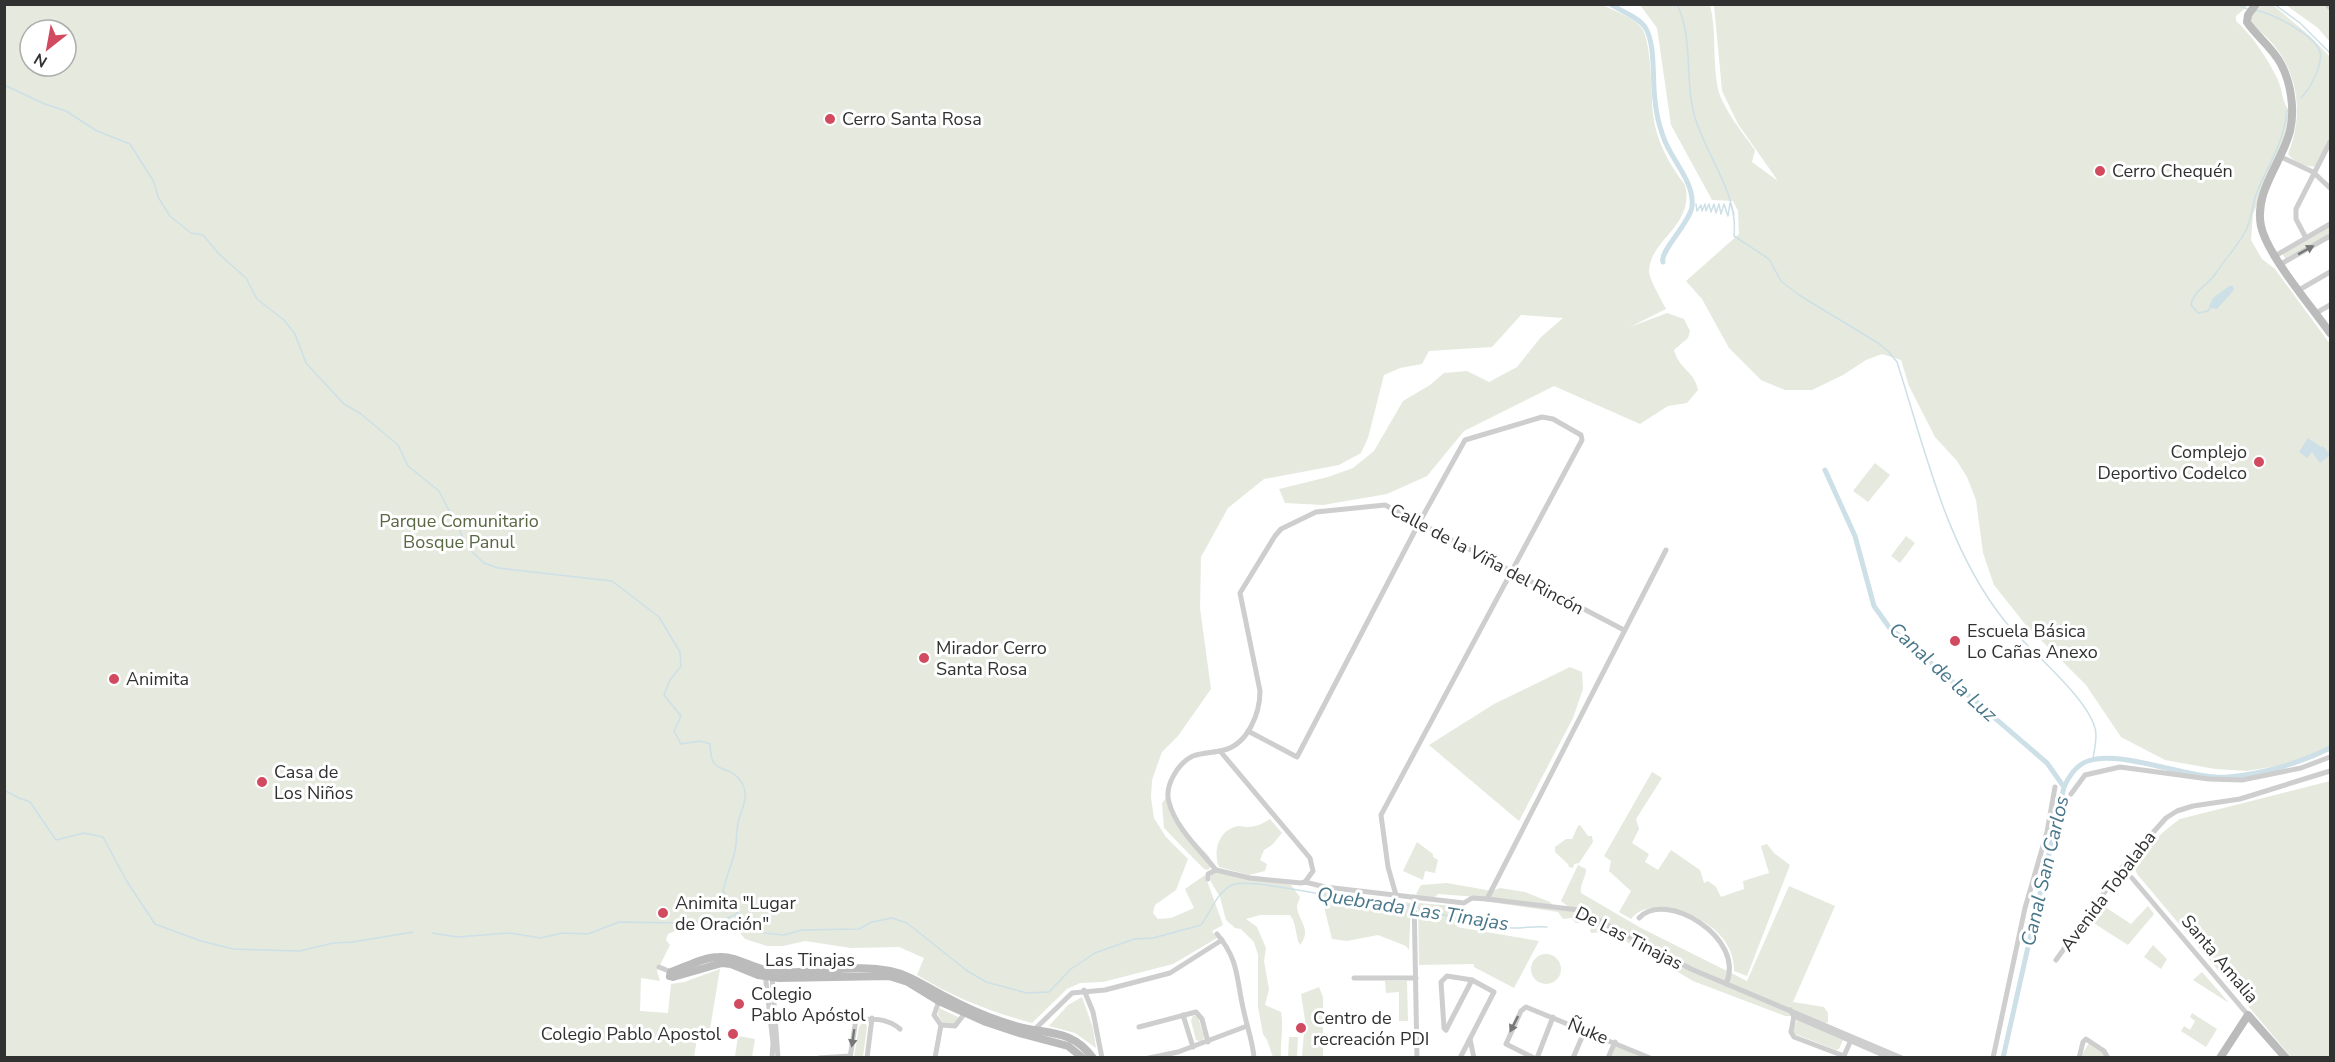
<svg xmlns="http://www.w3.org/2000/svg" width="2335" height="1062" font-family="'Nunito Sans',sans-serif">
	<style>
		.green { fill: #e5e9de; fill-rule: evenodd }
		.water { fill: #cde0e7 }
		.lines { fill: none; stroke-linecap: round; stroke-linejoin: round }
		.stream { stroke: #cde0e7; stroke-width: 1.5 }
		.canal { stroke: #cde0e7; stroke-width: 5 }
		.street { stroke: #cecece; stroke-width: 5 }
		.secondary { stroke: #bbb; stroke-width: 8 }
		.oneway { fill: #787878 }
		.poi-dot { fill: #d14a5f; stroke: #fff; stroke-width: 2 }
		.labels { text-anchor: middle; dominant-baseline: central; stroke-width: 6; stroke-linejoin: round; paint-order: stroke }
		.poi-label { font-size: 18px; fill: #313131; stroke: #fff; text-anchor: start }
		.park-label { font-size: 18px; fill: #586843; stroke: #fff }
		.street-label { font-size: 18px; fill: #313131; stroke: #fff }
		.water-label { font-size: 20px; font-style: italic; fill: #48768a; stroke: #fff }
	</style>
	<rect width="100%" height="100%" fill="#fff"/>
	<g class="green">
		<path d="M1601 4C1613 11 1632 16 1641 27 1652 41 1651 95 1653 114 1656 141 1669 164 1685 185 1695 226 1650 239 1649 271 1649 279 1662 301 1666 309L1630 327 1667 313 1684 319 1690 331 1688 338 1674 350C1680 371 1694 370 1698 390L1687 403 1668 406 1640 424 1554 386 1464 431 1427 476 1387 494 1323 505 1285 503 1279 489 1328 477 1353 468 1374 451 1403 401 1430 385 1444 373 1467 371 1489 382 1517 367 1541 337 1563 318 1521 315 1492 347 1429 351 1422 364 1400 368 1384 375 1368 438 1361 453 1339 465 1264 479 1228 508 1201 557 1200 608 1211 689 1178 736 1162 752 1152 780 1151 798 1154 818 1166 837 1188 859 1176 890 1155 905 1153 913 1158 919 1171 918 1194 908 1185 889 1205 875 1223 925 1212 931 1217 938 1173 964 1103 982 1080 983 1067 989 1032 1023C991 1012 953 997 917 975L924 958 899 947 851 948 805 941 783 946H767L745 939 738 930 719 920 680 929 668 934 666 940 670 945 657 971 660 981 641 978 640 1011 668 1013 671 984 684 982 720 969 710 1029 699 1027 694 1057 5 1058V5ZM30 30H66V66H30Z"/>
		<path d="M1640 5H1710C1717 32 1712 61 1718 89 1722 107 1744 135 1755 150L1752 162 1778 181 1738 124 1722 91 1714 5H2249L2236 16V21C2253 36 2267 58 2277 78 2283 90 2281 103 2291 112L2288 131 2253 214 2251 240 2262 259 2275 269 2330 344V751L2306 761 2247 771 2215 769 2165 760 2121 737 2086 685 2025 624 1994 585 1983 553 1976 500 1967 477 1957 461 1935 437 1909 386 1901 360 1882 354 1866 360 1843 375 1812 390H1785L1761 380 1729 348 1702 299 1686 281 1739 234 1738 211 1733 201 1712 200 1671 125 1657 28Z"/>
		<path d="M2258 5H2273L2310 36 2330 57V141L2316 166C2307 168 2293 162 2288 154 2303 118 2300 75 2272 43 2264 33 2252 28 2250 15Z"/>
		<polygon points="2286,5 2325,5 2330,10 2330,42 2318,28"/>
		<polygon points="2330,225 2330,235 2286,260 2282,253"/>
		<polygon points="1875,463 1890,475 1868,502 1853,491"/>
		<polygon points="1906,536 1915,543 1900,563 1891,556"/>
		<polygon points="1570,667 1582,672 1583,689 1573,718 1519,821 1429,745 1494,704"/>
		<path d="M1652 772 1662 778 1636 819 1639 829 1632 843 1649 854 1645 862 1658 870 1671 850 1700 870 1704 883 1708 881 1716 887 1721 897 1744 889 1743 881 1769 873 1761 846 1767 844 1774 853 1790 865 1747 976 1734 971C1735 934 1696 912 1665 908 1652 907 1639 908 1631 919L1619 912 1631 891 1609 871 1611 861 1604 856Z"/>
		<path d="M2330 781V1057H2291L2137 874 2135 868C2144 848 2163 831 2180 819Z"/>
		<polygon points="1167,797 1182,829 1208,855 1213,864 1208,870 1204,869 1164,828 1162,803"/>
		<path d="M1270 819 1282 833 1272 845 1264 850 1260 860 1267 864 1265 871 1249 875 1219 867C1213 852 1218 830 1238 826 1239 826 1247 827 1247 827 1255 827 1263 824 1270 819Z"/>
		<polygon points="1580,825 1588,836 1592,836 1593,842 1579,863 1574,864 1573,868 1569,867 1568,864 1555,852 1555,847 1566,839 1572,839 1578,826"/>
		<polygon points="1417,842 1433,854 1433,857 1438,860 1435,873 1425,871 1423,880 1403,871"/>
		<path d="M1578 865 1586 869C1586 878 1580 883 1581 893L1641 928 1747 981 1789 886 1835 906 1793 1002 1824 1007 1828 1013V1022L1824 1024 1797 1016H1785L1693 981 1627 942 1609 934 1601 932 1591 933 1590 930 1593 925 1591 923H1576L1571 918 1563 919 1558 912 1483 901 1477 897 1438 894 1432 900 1421 899 1416 894 1421 885 1447 883 1492 891 1500 888 1525 892 1550 902 1555 908 1569 907 1561 901Z"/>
		<path d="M1216 871 1291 885 1300 897C1300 898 1297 905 1297 906 1297 920 1313 929 1300 945 1295 937 1297 924 1290 915H1260L1246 919 1257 927 1266 948 1264 961 1269 989 1265 1005 1281 1012C1284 1027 1280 1042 1281 1057H1273L1267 1040 1263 1034 1258 1007V955L1254 942 1241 929 1235 928 1226 920 1220 897 1211 882V875Z"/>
		<polygon points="1320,891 1411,903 1409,950 1406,946 1378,935 1347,941 1332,939"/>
		<polygon points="1418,903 1466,907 1457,927 1539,941 1514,988 1474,967 1474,964 1419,965"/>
		<polygon points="2148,906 2154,914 2128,945 2092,922 2105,907 2131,924"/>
		<polygon points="2153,945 2167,959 2161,969 2144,957"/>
		<circle cx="1546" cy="969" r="15"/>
		<polygon points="2202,972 2229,1003 2193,980"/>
		<polygon points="1385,981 1407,981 1408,1021 1399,1021 1399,992 1386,993"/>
		<polygon points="1319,987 1323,997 1323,1057 1302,1057 1305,1020 1301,994"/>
		<polygon points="1082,997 1093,1028 1096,1048 1075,1033 1049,1026 1068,1005"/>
		<polygon points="939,1008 960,1018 955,1024 943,1023 938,1015"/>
		<polygon points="2192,1013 2217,1029 2206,1047 2181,1031 2184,1026 2190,1030 2195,1021 2190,1017"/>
		<polygon points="1193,1015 1198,1017 1204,1037 1202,1042 1196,1040 1191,1021"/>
		<polygon points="1797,1019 1843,1040 1839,1049 1836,1050 1795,1034 1793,1032"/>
		<polygon points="862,1023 866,1023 867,1027 863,1057 854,1057 859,1027"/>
		<polygon points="738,1036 755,1039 752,1057 735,1057"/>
		<polygon points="1289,1037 1298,1037 1297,1057 1288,1057"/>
		<polygon points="2089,1043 2103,1051 2106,1057 2080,1058"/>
		<polygon points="1615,1047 1619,1047 1643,1058 1611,1058"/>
	</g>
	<g class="water">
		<polygon points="2229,286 2233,286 2234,290 2217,309 2210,308 2209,306 2213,298"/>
		<polygon points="2308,438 2321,447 2323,446 2330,455 2320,463 2312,452 2307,458 2299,452"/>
	</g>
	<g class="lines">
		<g class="stream">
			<path d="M1677 4C1692 36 1686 71 1692 105 1700 150 1739 189 1734 236L1769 259 1781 281 1799 295 1878 343 1888 351 1897 362C1925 449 1946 547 2004 620 2027 649 2085 694 2095 728 2098 737 2094 750 2093 759"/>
			<polyline points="2237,4 2247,9"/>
			<polyline points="2274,4 2300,23 2330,53"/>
			<path d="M2255 10C2272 13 2315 35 2320 52 2323 65 2310 89 2301 98"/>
			<path d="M4 85 45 104 66 111 97 131 130 144 154 182 158 197 170 216 191 233 203 235 219 254 246 278 257 299 284 320 295 334 306 363 318 376 344 404 361 414 398 445 408 466 439 491 469 549 484 563 498 568 612 581 659 617 680 652 681 666 670 680 664 695 681 716 674 731 681 744 700 741 710 744C711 780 728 760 742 783 750 797 741 809 738 823 736 832 737 841 735 851 732 864 726 877 723 891L738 914 764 933 784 935 802 930 859 929 872 922 892 918 907 923 966 970 986 982 1027 993 1049 992 1071 969 1095 953 1134 939 1153 938 1201 925C1211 912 1216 893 1232 885 1245 878 1323 895 1342 898 1365 901 1388 901 1411 906"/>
			<polyline points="1696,204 1697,211 1701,205 1702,211 1705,204 1706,211 1709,204 1711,212 1714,204 1716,213 1719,204 1721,214 1724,204 1728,216 1730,203 1734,214"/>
			<path d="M2210 308 2208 311 2198 313 2191 305C2193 291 2209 284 2216 273 2225 259 2237 247 2245 232 2252 220 2252 205 2257 192 2270 161 2283 145 2287 110"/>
			<polyline points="4,790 19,798 30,802 56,840 84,833 103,837 126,880 155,924 201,941 233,949 300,951 333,943 353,942 413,932"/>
			<path d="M1415 907C1448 915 1480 928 1514 928 1525 928 1535 926 1547 927"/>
			<polyline points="432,933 457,937 510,933 541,938 562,933 588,934 619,922 678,923 725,919 737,914"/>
		</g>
		<g class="canal">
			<path d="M1610 4C1621 11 1638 17 1645 27 1656 44 1652 80 1655 100 1656 112 1659 125 1663 136 1670 159 1695 181 1692 207 1689 224 1659 252 1663 262"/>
			<polyline points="1825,470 1855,536 1874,606 1889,627 2047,763 2064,787"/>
			<path d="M2003 1058 2064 787C2069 776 2076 765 2088 761 2121 749 2189 780 2229 777 2263 774 2300 763 2330 748"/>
		</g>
		<g class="street">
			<polyline points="2327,4 2330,8"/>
			<polyline points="2279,156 2313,172 2330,188"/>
			<polyline points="2306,238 2296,219 2296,209 2330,142"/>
			<polyline points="2275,256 2330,224"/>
			<polyline points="2281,264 2330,236"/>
			<polyline points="2299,290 2330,272"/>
			<polyline points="2316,313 2330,305"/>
			<polyline points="1248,731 1297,757 1419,523 1465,440 1542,417 1553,419 1581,435 1582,440 1381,815 1388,867 1396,895"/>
			<polyline points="2071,794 2085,775 2120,767 2209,779 2242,780 2301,768 2330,757"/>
			<path d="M1216 870C1200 850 1175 827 1169 802 1164 786 1178 763 1193 756 1203 752 1214 753 1224 750 1248 744 1260 713 1260 691L1240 593 1275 536 1281 529 1316 512 1385 505 1624 630"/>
			<polyline points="2132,878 2248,1015"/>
			<polyline points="1208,879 1208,874 1216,870 1250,878 1301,883 1305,882 1313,871 1310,858 1220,751"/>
			<polyline points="1305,882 1325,887 1464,903 1472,898 1487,899 1579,910 1691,969 1902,1058"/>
			<polyline points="1414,897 1417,1058"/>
			<polyline points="1487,899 1666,550"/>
			<path d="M1639 918C1665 889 1747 938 1726 984"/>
			<path d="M1217 934C1240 961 1236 980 1244 1012 1247 1027 1253 1042 1254 1058"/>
			<polyline points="2056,960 2124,865 2166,818 2177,811 2193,806 2240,799 2330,771"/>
			<polyline points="659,967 671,972"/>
			<polyline points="765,973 773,1043 772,1058"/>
			<polyline points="772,976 778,1058"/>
			<polyline points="1354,978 1416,978"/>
			<polyline points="1084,990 1093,1012 1102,1058"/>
			<polyline points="939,1001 934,1015 941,1025 955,1026 965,1013"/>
			<polyline points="1790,1010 1794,1016 1890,1058"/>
			<polyline points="1183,1015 1193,1047"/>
			<path d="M819 1016C845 1029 876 1008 900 1029"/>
			<polyline points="1794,1016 1791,1032 1794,1037 1844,1056"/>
			<polyline points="1139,1027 1196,1012 1202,1019 1208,1042"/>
			<polyline points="1446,1030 1444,1028 1441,982 1447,976 1472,980 1494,992 1460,1058"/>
			<polyline points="1446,1030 1472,980"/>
			<polyline points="1033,1031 1072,993 1105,990 1170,973 1222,940"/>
			<polyline points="1470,1039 1474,1058"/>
			<polyline points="819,1058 850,1056"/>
			<polyline points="850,1058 856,1019"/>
			<polyline points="867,1058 872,1018"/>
			<polyline points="935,1058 941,1025"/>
			<polyline points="1149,1058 1178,1052 1247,1026"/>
			<polyline points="1534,1058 1506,1044 1521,1011 1526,1007 1650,1058"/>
			<polyline points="1537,1058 1553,1017"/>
			<polyline points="1573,1058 1585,1030"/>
			<polyline points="1608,1058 1615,1042"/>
			<polyline points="1843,1058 1851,1040"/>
			<polyline points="1993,1058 2025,908 2047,832 2055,787"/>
			<polyline points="2079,1058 2083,1042 2086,1039 2104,1051 2108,1058"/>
		</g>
		<g class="secondary">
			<path d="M2256 4 2248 15 2247 22C2257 37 2272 47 2281 64 2291 83 2295 110 2290 131 2282 163 2254 191 2261 226 2267 255 2312 307 2330 333"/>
			<path d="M670 976 671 972C686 967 703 957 719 957 739 956 756 971 776 972 813 975 853 963 890 971 910 975 926 987 944 996 966 1008 991 1019 1016 1026 1047 1035 1071 1028 1093 1058"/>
			<polyline points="670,976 673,977 722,963 731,964 758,975 779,978 889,976 908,982 939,1001 986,1022 1016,1032 1068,1046 1083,1058"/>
			<polyline points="2220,1058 2248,1015 2286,1058"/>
		</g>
	</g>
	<defs><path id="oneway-solid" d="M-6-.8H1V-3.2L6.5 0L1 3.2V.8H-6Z" transform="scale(1.5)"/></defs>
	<g class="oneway">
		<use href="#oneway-solid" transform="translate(2306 250) rotate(-29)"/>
		<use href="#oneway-solid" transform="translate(1514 1024) rotate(117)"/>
		<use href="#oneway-solid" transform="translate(853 1038) rotate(98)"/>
	</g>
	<g class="poi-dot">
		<circle cx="830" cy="119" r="6"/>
		<circle cx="2100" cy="171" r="6"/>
		<circle cx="2259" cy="462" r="6"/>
		<circle cx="1955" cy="641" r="6"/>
		<circle cx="924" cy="658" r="6"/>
		<circle cx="114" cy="679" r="6"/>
		<circle cx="262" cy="782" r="6"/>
		<circle cx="663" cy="913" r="6"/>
		<circle cx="739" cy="1004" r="6"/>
		<circle cx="1301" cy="1028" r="6"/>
		<circle cx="733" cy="1034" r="6"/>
	</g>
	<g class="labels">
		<g class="poi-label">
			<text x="842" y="119">Cerro Santa Rosa</text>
			<text x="2112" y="171">Cerro Chequén</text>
			<text x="2247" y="452" text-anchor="end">Complejo<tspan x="2247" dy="21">Deportivo Codelco</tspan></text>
			<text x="1967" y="631">Escuela Básica<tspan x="1967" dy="21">Lo Cañas Anexo</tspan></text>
			<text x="936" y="648">Mirador Cerro<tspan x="936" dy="21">Santa Rosa</tspan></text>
			<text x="126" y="679">Animita</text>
			<text x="274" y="772">Casa de<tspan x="274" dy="21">Los Niños</tspan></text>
			<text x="675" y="903">Animita "Lugar<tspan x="675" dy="21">de Oración"</tspan></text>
			<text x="751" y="994">Colegio<tspan x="751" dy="21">Pablo Apóstol</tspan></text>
			<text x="1313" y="1018">Centro de<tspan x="1313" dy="21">recreación PDI</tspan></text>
			<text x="721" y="1034" text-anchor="end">Colegio Pablo Apostol</text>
		</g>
		<g class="park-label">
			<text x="459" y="521">Parque Comunitario<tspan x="459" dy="21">Bosque Panul</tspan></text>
		</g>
		<g class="street-label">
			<text transform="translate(1487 559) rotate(28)">Calle de la Viña del Rincón</text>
			<text transform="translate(2108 891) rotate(-53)">Avenida Tobalaba</text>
			<text transform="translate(1629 938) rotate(27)">De Las Tinajas</text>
			<text transform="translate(2220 959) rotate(50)">Santa Amalia</text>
			<text x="810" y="960">Las Tinajas</text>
			<text transform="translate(1588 1031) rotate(22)">Ñuke</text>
		</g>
		<g class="water-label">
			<text transform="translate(1943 672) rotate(42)">Canal de la Luz</text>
			<text transform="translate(2045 871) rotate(-77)">Canal San Carlos</text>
			<text transform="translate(1413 909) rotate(9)">Quebrada Las Tinajas</text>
		</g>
	</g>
	<rect width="2335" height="1062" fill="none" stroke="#313131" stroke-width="12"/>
	<g transform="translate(48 48) rotate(211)"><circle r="28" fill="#ffffff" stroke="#adadad" stroke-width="1.5"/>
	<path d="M0-4.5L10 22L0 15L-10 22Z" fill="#d14a5f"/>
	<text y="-9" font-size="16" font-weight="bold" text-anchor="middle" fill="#313131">N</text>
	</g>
</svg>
